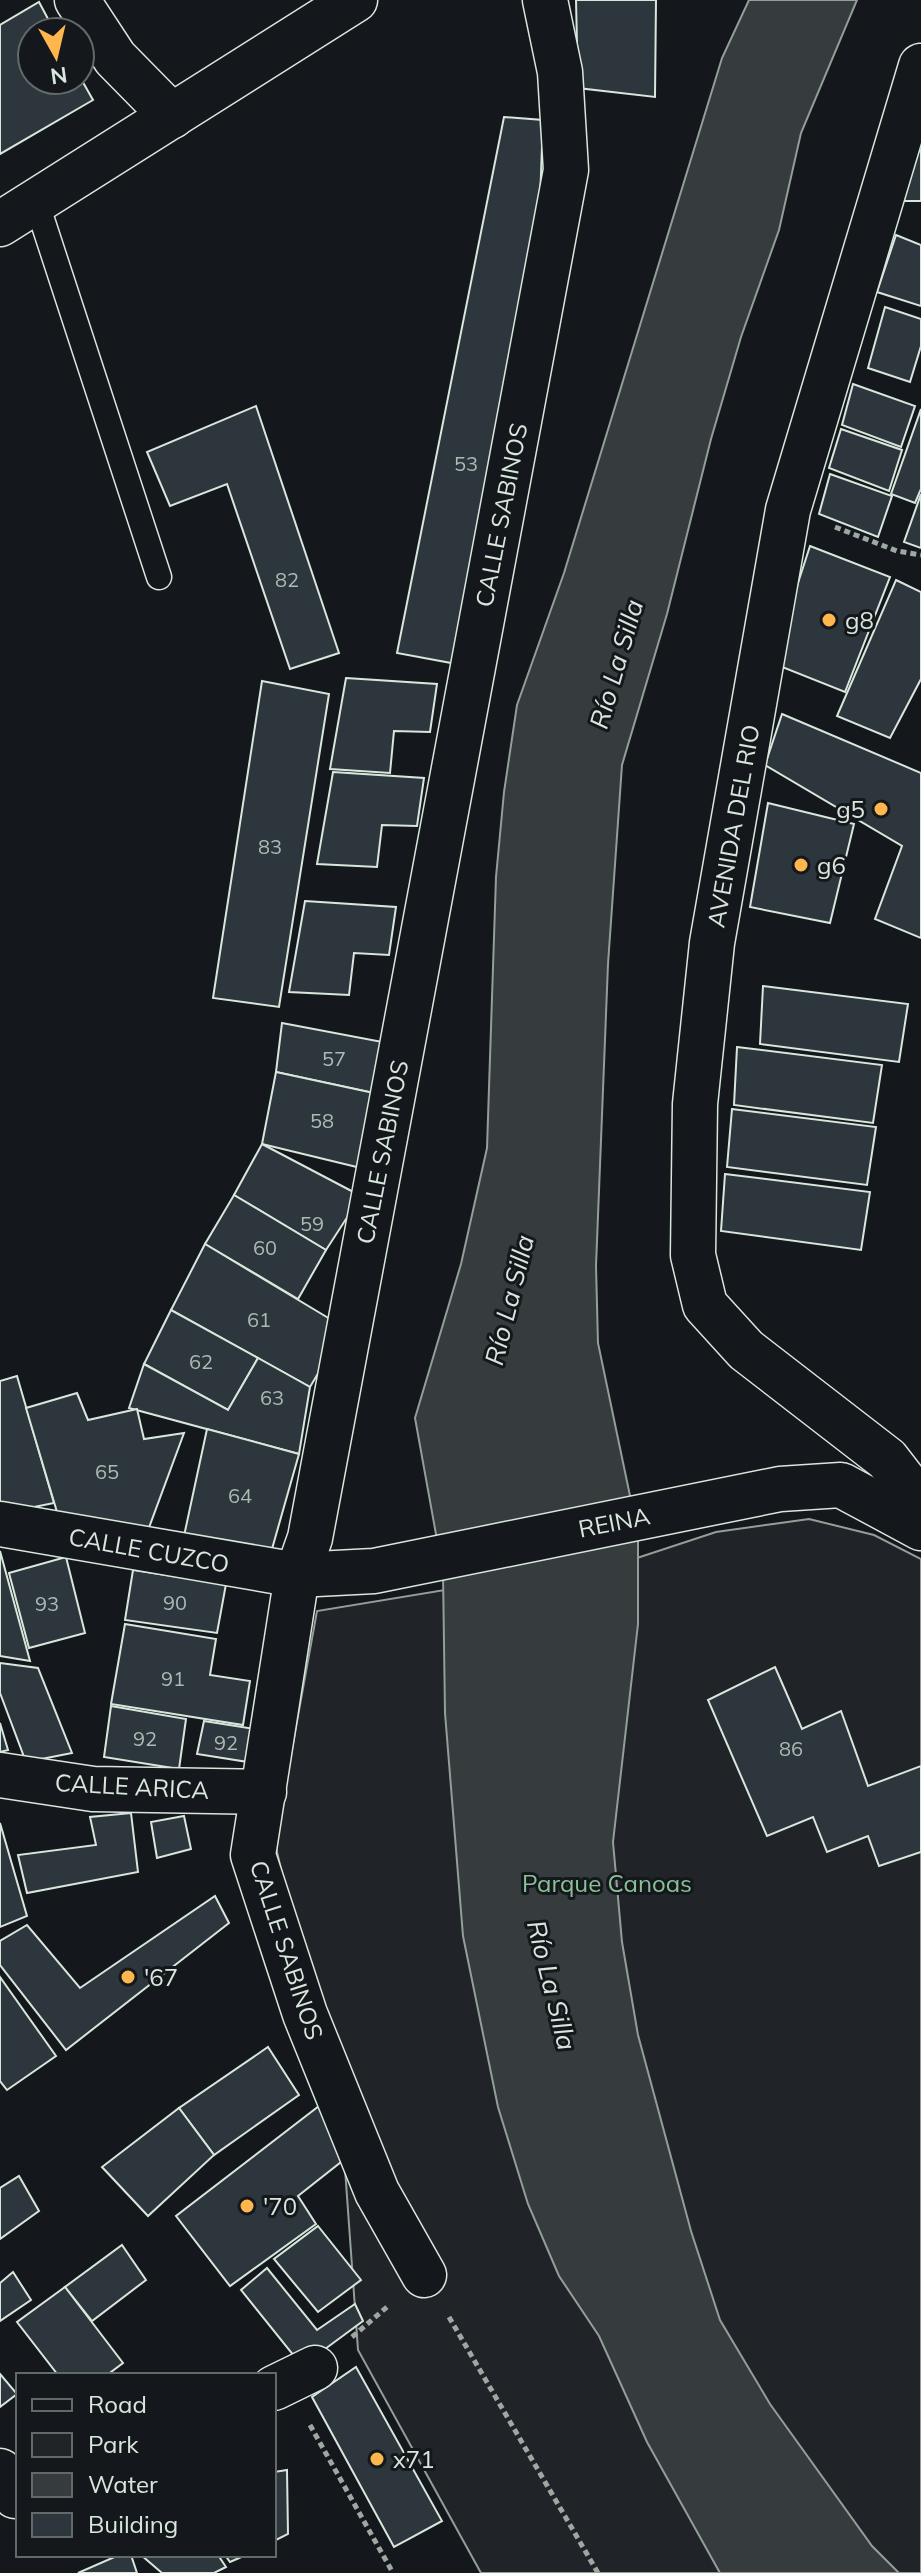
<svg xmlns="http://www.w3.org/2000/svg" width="921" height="2573" font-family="Mulish,sans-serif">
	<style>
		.green { fill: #202428; stroke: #939e99; stroke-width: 2 }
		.water { fill: #363b3e; stroke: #939e99; stroke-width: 2 }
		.building { fill: #2c363c; stroke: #d8e6dc; stroke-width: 2 }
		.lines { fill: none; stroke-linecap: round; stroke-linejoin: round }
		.lane-casing { stroke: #d8e6dc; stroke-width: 27 }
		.street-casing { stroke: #d8e6dc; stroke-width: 47 }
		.path { stroke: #9da8a2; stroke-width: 5; stroke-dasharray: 6 4; stroke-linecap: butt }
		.lane { stroke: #14181c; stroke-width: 24 }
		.street { stroke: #14181c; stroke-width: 44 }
		.poi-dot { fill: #ffb74d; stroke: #14181c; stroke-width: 3 }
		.labels { text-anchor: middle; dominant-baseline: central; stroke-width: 6; stroke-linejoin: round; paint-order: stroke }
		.number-label { font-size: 20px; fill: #adbab4 }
		.street-label { font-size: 24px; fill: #d8e6dc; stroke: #14181c }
		.poi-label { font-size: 24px; fill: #d8e6dc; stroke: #14181c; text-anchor: start }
		.park-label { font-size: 24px; fill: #8ac095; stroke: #14181c }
		.water-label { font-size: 26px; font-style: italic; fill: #d8e6dc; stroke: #14181c }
	</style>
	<rect width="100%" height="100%" fill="#14181c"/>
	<polygon class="green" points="809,1519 874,1535 921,1559 921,2573 481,2573 358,2350 343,2141 275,1843 317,1611 634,1559 716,1532"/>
	<polygon class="water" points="749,0 857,0 801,133 779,230 741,337 711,439 667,614 622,765 608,964 596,1266 598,1343 638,1534 638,1624 613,1842 622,1942 638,2035 691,2231 720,2320 770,2404 872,2546 899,2573 720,2573 647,2442 599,2336 559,2276 528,2204 498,2107 463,1936 445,1713 443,1573 415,1418 461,1264 487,1148 496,877 504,792 517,705 564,573 722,58"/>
	<g class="building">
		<polygon points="576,0 656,0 655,97 578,88"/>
		<polygon points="39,2 55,32 32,32 32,80 80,80 80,77 93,100 0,154 0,25"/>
		<polygon points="504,117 543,120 540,200 462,665 397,653"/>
		<polygon points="903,149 921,150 921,201 901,201"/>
		<polygon points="896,235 921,245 921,306 877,292"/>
		<polygon points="885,307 921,319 921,346 910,382 868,368"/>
		<polygon points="853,384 915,406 901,447 842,425"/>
		<polygon points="256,406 339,653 290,669 227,484 170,506 147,452"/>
		<polygon points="921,409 921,489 915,503 891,494"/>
		<polygon points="841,429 902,450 889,491 829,468"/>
		<polygon points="830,474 892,496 878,537 819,514"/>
		<polygon points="921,494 921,548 904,542"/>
		<polygon points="810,546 890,577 845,692 772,663"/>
		<polygon points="896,580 921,592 921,679 890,738 837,716"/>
		<polygon points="346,678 437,684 430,732 394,731 390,773 330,769"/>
		<polygon points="262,681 329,694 279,1007 213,998"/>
		<polygon points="782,714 921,773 921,938 875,919 902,846 765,765"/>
		<polygon points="333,772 424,778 417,826 382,825 377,867 317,864"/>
		<polygon points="768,803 854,824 830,923 750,907"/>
		<polygon points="305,901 396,907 389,955 354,953 349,995 289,992"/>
		<polygon points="763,986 908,1004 899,1062 760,1044"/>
		<polygon points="282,1023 393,1044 383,1095 276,1072"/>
		<polygon points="737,1047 882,1065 873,1123 734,1105"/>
		<polygon points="276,1072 383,1095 365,1169 262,1144"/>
		<polygon points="732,1109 876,1127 867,1185 727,1167"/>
		<polygon points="262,1144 361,1196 326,1250 234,1195"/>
		<polygon points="725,1174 870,1192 861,1250 721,1231"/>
		<polygon points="234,1195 326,1250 298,1299 205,1244"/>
		<polygon points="205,1244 345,1328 310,1387 171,1310"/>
		<polygon points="171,1310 258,1358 228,1410 144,1364"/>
		<polygon points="258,1358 310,1387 299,1454 129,1408 144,1364 228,1410"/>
		<polygon points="17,1376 54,1503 4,1513 0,1502 0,1381"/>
		<polygon points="77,1393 88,1420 137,1409 144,1439 184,1433 147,1533 60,1522 26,1408"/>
		<polygon points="207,1429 299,1454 270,1556 184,1536"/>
		<polygon points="0,1551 30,1661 0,1656"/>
		<polygon points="66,1557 85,1633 29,1648 9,1573"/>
		<polygon points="133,1570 226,1584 217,1633 125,1620"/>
		<polygon points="125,1624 216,1639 210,1675 250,1681 243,1725 111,1704"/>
		<polygon points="0,1663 38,1668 72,1753 26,1762 0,1693"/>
		<polygon points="775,1667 802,1729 841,1711 868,1786 921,1766 921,1852 879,1866 868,1836 827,1852 813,1817 767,1836 708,1700"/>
		<polygon points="111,1706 186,1719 179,1769 104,1757"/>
		<polygon points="204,1721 255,1729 248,1762 197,1754"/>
		<polygon points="0,1723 8,1750 0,1752"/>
		<polygon points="131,1813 138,1872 27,1893 18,1855 96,1845 90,1817"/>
		<polygon points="184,1816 191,1849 157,1858 151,1822"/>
		<polygon points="0,1823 27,1916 0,1927"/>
		<polygon points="215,1896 229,1923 66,2050 0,1965 0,1941 27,1925 80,1988"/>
		<polygon points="0,1977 56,2056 7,2090 0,2081"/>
		<polygon points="268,2047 299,2095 214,2155 179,2108"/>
		<polygon points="319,2106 339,2140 341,2162 298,2196 316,2224 230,2286 176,2216"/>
		<polygon points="179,2108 214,2155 148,2216 102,2167"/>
		<polygon points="19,2176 39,2211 0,2239 0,2188"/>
		<polygon points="318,2226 361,2280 318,2312 274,2259"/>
		<polygon points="122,2245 146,2280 92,2321 65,2287"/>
		<polygon points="267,2268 317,2330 355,2304 363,2321 302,2366 241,2290"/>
		<polygon points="13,2272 31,2300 0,2321 0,2283"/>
		<polygon points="65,2287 123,2363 107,2375 58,2375 17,2322"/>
		<polygon points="356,2367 442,2521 394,2547 312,2397"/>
		<polygon points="0,2374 17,2394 0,2407"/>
		<polygon points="287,2470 288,2534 274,2541 274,2472"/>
		<polygon points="119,2555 131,2555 137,2573 78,2573"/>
		<polygon points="141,2555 218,2555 226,2567 214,2573 162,2573"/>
		<polygon points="225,2555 246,2555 230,2562"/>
	</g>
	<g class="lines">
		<defs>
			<polyline id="lane" points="36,201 159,577"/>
			<g id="street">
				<polyline points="77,0 115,58 172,116"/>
				<polyline points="921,66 788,510 712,943 695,1104 693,1255 705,1305 746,1350 887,1459 915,1495 921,1510"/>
				<polyline points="0,224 355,0"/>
				<polyline points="0,1524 297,1575 374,1571 780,1489 841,1485 921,1528"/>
				<polyline points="0,1775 93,1789 264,1792"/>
				<polyline points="424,2275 377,2192 305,2014 253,1855 297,1575 310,1538 566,170 560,72 545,0"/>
				<polyline points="274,2388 315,2368"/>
				<polyline points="0,2471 15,2496"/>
			</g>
		</defs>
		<use href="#lane" class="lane-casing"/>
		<use href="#street" class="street-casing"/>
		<g class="path">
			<polyline points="835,527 897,551 921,555"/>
			<polyline points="449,2317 598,2573"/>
			<polyline points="352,2337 387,2307"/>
			<polyline points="310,2425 393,2573"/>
		</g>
		<use href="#lane" class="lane"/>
		<use href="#street" class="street"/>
	</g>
	<g class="poi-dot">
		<circle cx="829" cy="620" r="8"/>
		<circle cx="881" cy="809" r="8"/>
		<circle cx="801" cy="865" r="8"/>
		<circle cx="128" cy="1977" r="8"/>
		<circle cx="247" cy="2206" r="8"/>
		<circle cx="377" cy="2459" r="8"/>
	</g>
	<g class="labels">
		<g class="number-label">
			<text x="466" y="463">53</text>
			<text x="287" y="579">82</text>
			<text x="270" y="846">83</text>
			<text x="334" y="1058">57</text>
			<text x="322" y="1120">58</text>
			<text x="312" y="1223">59</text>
			<text x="265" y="1247">60</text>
			<text x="259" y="1319">61</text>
			<text x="201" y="1361">62</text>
			<text x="272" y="1397">63</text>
			<text x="107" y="1471">65</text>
			<text x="240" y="1495">64</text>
			<text x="175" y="1602">90</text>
			<text x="47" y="1603">93</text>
			<text x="173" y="1678">91</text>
			<text x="145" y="1738">92</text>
			<text x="226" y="1742">92</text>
			<text x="791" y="1748">86</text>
		</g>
		<g class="street-label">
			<text transform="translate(501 515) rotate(-79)">CALLE SABINOS</text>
			<text transform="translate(733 826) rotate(-80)">AVENIDA DEL RIO</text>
			<text transform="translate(382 1152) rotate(-79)">CALLE SABINOS</text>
			<text transform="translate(614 1522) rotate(-11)">REINA</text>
			<text transform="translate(149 1550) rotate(10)">CALLE CUZCO</text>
			<text transform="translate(132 1786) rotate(3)">CALLE ARICA</text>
			<text transform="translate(287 1950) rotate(72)">CALLE SABINOS</text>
		</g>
		<g class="poi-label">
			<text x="845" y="620">g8</text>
			<text x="865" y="809" text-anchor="end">g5</text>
			<text x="817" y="865">g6</text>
			<text x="144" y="1977">'67</text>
			<text x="263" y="2206">'70</text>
			<text x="393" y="2459">x71</text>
		</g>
		<g class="park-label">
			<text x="607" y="1883">Parque Canoas</text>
		</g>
		<g class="water-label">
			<text transform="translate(616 664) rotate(-74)">Río La Silla</text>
			<text transform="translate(509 1300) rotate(-76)">Río La Silla</text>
			<text transform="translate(552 1985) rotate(76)">Río La Silla</text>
		</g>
	</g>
	<rect x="16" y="2373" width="260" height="184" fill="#14181c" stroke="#626a69" stroke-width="2"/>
	<rect x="32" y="2399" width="40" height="12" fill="#14181c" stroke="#626a69" stroke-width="2"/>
	<text x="88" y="2413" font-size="24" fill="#d8e6dc">Road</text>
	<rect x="32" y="2433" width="40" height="24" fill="#202428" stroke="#626a69" stroke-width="2"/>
	<text x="88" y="2453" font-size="24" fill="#d8e6dc">Park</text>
	<rect x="32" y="2473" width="40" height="24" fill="#363b3e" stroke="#626a69" stroke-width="2"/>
	<text x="88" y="2493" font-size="24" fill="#d8e6dc">Water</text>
	<rect x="32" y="2513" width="40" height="24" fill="#2c363c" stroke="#626a69" stroke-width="2"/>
	<text x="88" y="2533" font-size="24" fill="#d8e6dc">Building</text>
	<g transform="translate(56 56) rotate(172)"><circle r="38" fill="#14181c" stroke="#626a69" stroke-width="2"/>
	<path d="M0-6L14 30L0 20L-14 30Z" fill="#ffb74d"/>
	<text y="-12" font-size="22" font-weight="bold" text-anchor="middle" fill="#d8e6dc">N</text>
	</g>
</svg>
